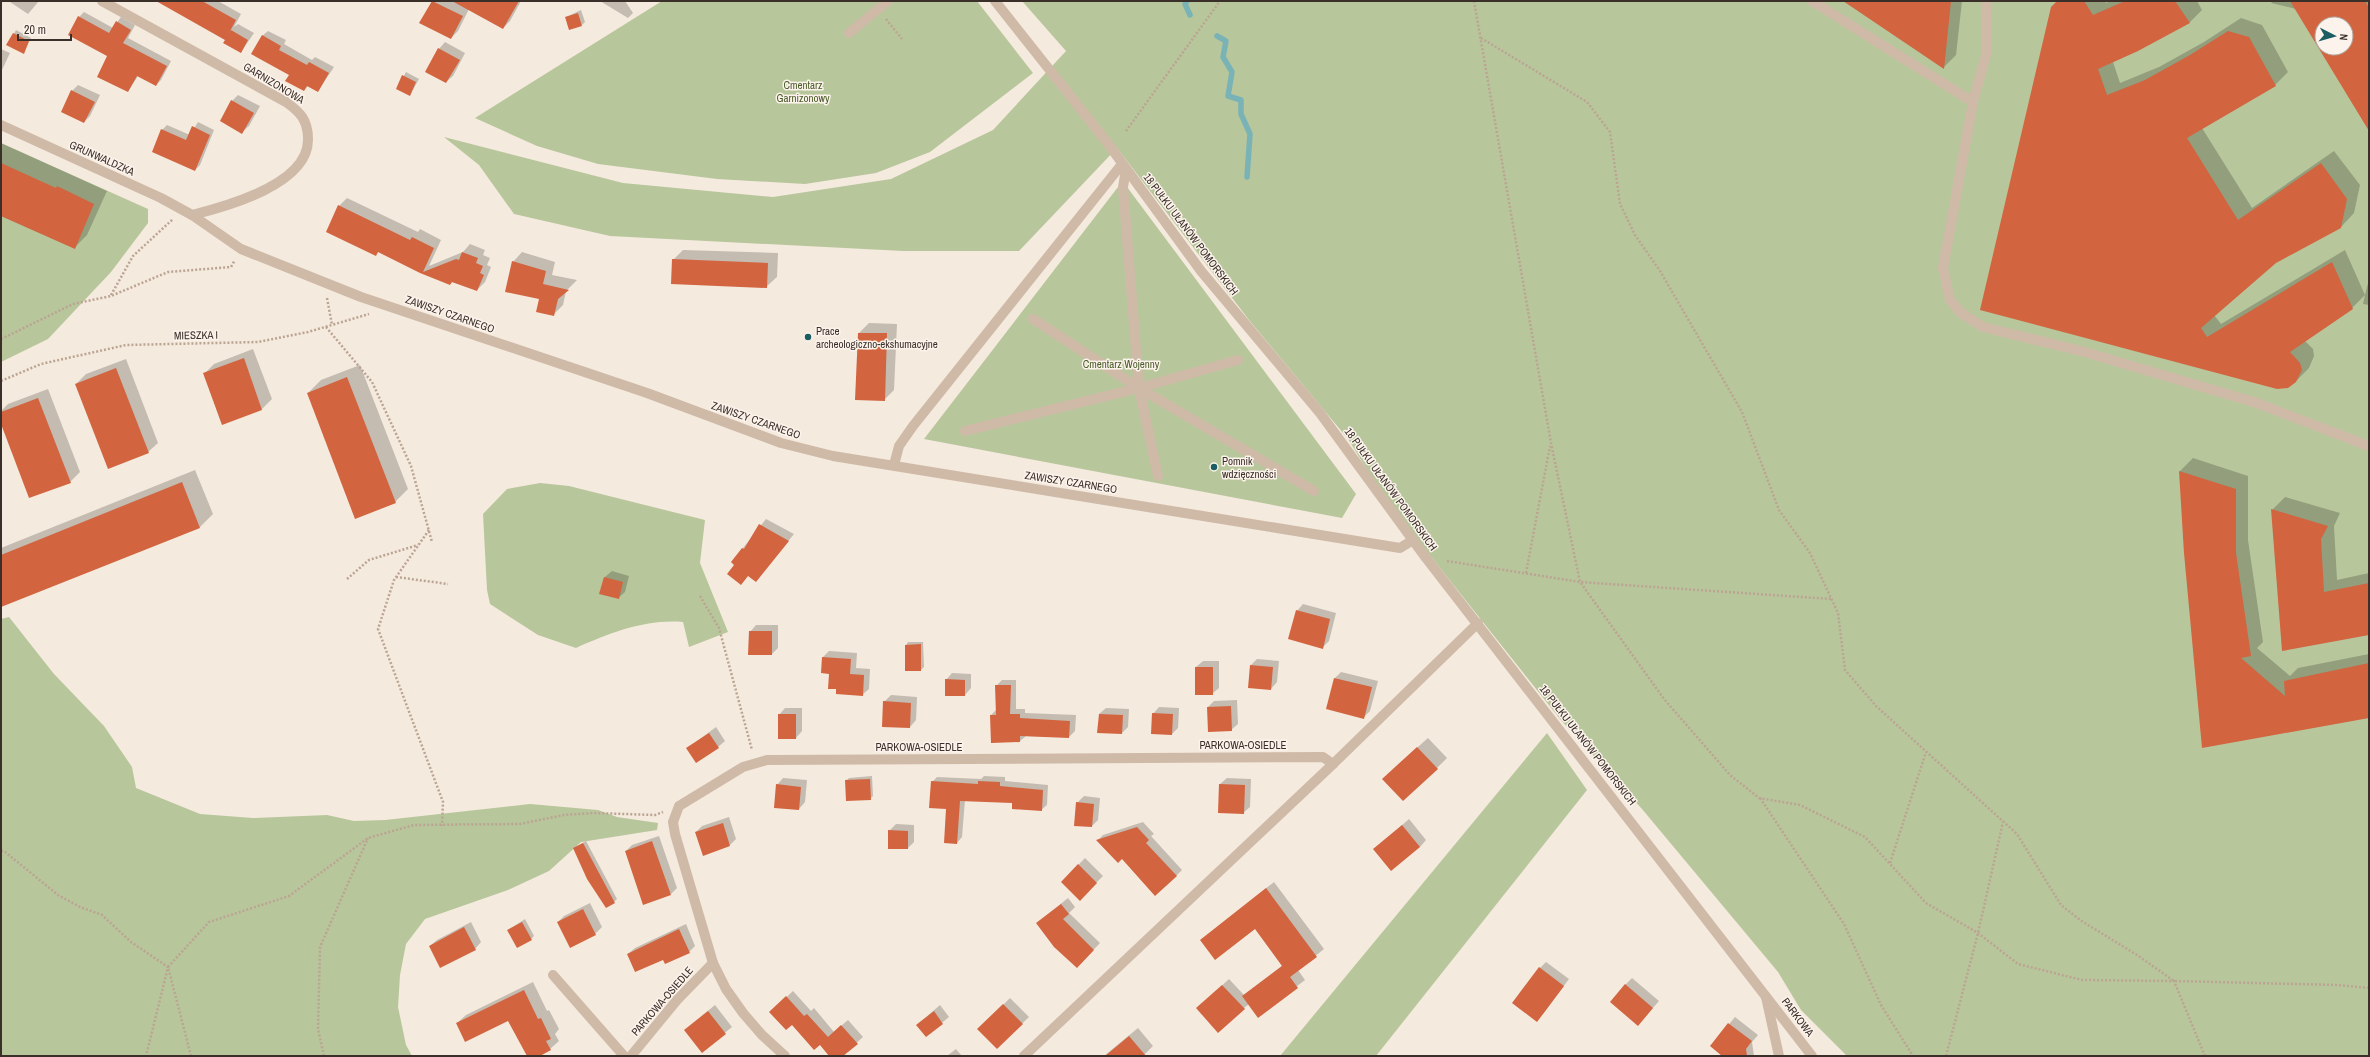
<svg xmlns="http://www.w3.org/2000/svg" width="2370" height="1057" font-family="'Archivo Narrow',sans-serif">
	<style>
		.green { fill: #b8c69c; fill-rule: evenodd }
		.shadow { fill: #0003; fill-rule: evenodd }
		.lines { fill: none; stroke-linecap: round; stroke-linejoin: round }
		.stream { stroke: #7ab3b6; stroke-width: 5.5 }
		.building { fill: #d2643f; fill-rule: evenodd }
		.path { stroke: #bba492; stroke-width: 2.5; stroke-dasharray: 2 2; stroke-linecap: butt }
		.minor { stroke: #cfbaa8; stroke-width: 10 }
		.poi-dot { fill: #1a5d62; stroke: #fcf4ec; stroke-width: 1.5 }
		.labels { text-anchor: middle; dominant-baseline: central; stroke-width: 3; stroke-linejoin: round; paint-order: stroke }
		.street-label { font-size: 11px; fill: #3b2f29; stroke: #fcf4ec }
		.park-label { font-size: 11px; fill: #4a5c2a; stroke: #fcf4ec }
		.poi-label { font-size: 11px; fill: #3b2f29; stroke: #fcf4ec; text-anchor: start }
	</style>
	<rect width="100%" height="100%" fill="#f5eade"/>
	<g class="green">
		<polygon points="662,1 977,1 1033,73 930,152 876,173 805,184 717,179 598,164 537,146 475,118"/>
		<path d="M1022 1H2369V1056H1847L1801 1010 1778 972 1642 809 1560 719 1386 500 1348 439 1249 320 1117 148 1019 251H903L610 236 514 214 479 165 444 137 623 183 773 197 891 179 993 130 1066 51ZM2322 24H2346V48H2322Z"/>
		<polygon points="1,143 148,209 148,223 111,272 48,339 1,362"/>
		<polygon points="1118,187 1127,187 1356,494 1342,518 924,439"/>
		<path d="M540 483 569 486 705 520 700 563 728 632 689 647 683 622C645 619 610 633 576 648L538 635 490 604 487 590 483 514 507 489Z"/>
		<polygon points="9,617 54,674 104,726 132,767 136,788 200,814 253,818 327,815 354,821 385,820 530,804 598,810 617,817 658,823 657,830 581,842 549,871 508,890 425,919 406,944 400,975 398,1007 406,1045 412,1056 1,1056 1,619"/>
		<polygon points="1547,733 1587,790 1376,1056 1280,1056"/>
	</g>
	<g class="shadow">
		<polygon points="11,1 39,1 28,14 10,2"/>
		<polygon points="163,1 218,1 241,14 234,27 238,24 254,33 241,52 226,39"/>
		<polygon points="433,1 453,1 469,9 458,31 451,38 421,22"/>
		<polygon points="488,1 521,1 510,21 503,28"/>
		<polygon points="600,1 625,1 633,13 628,18"/>
		<polygon points="1844,1 1962,1 1956,55 1943,68"/>
		<polygon points="2059,1 2105,1 2106,3 2110,1 2197,1 2202,10 2189,23 2113,62 2120,83 2159,67 2204,42 2241,18 2262,25 2288,72 2275,85 2202,128 2252,208 2334,151 2360,185 2354,213 2341,227 2276,262 2214,315 2221,324 2345,250 2365,295 2369,279 2369,305 2363,304 2365,295 2352,308 2305,341 2313,349 2314,356 2309,368 2295,382 1981,309"/>
		<path d="M2273 1H2369V129L2296 9 2271 3ZM2322 24H2346V48H2322Z"/>
		<polygon points="581,10 585,22 582,25 566,17"/>
		<polygon points="84,12 113,28 121,17 135,25 128,38 171,61 161,80 156,85 138,76 128,91 109,56 79,17"/>
		<polygon points="16,30 31,38 24,52 8,44"/>
		<polygon points="268,31 286,40 284,44 312,60 315,57 334,67 318,91 308,86 304,90 290,74 262,36"/>
		<polygon points="445,42 465,53 453,76 446,82 439,49"/>
		<polygon points="1,49 10,53 1,72"/>
		<polygon points="406,72 419,79 410,95 397,88"/>
		<polygon points="78,85 100,95 90,116 84,122 72,91"/>
		<polygon points="238,95 260,106 249,126 242,132 232,101"/>
		<polygon points="198,122 214,130 200,165 195,170 162,130 167,125 190,135"/>
		<polygon points="1,143 107,191 87,235 74,248 1,216"/>
		<polygon points="347,198 418,232 420,229 441,240 429,266 463,252 470,244 485,250 483,255 490,258 487,265 491,267 485,282 477,290 421,272 379,251 376,254 339,206"/>
		<polygon points="683,250 778,253 777,277 767,286 673,260"/>
		<polygon points="522,252 555,262 552,275 577,280 566,291 563,305 553,315 513,262"/>
		<polygon points="869,323 897,324 894,390 884,400 856,399 859,333"/>
		<polygon points="253,349 272,399 262,409 222,424 204,374 214,364"/>
		<polygon points="126,359 158,443 148,452 76,384 86,374"/>
		<polygon points="360,365 408,489 395,502 308,393 321,380"/>
		<polygon points="48,389 80,472 70,482 1,421 1,411 8,404"/>
		<polygon points="2193,458 2248,476 2248,540 2263,642 2257,648 2290,676 2298,668 2369,654 2369,717 2203,747 2185,553 2180,471"/>
		<polygon points="195,470 213,514 200,527 1,606 1,548"/>
		<polygon points="2285,497 2340,513 2334,526 2337,580 2369,573 2369,634 2283,649 2272,510"/>
		<polygon points="766,519 794,534 756,581 732,562"/>
		<polygon points="612,571 629,576 625,592 618,598 601,593 605,577"/>
		<polygon points="1303,604 1336,613 1329,641 1322,648 1297,611"/>
		<polygon points="756,625 778,625 778,648 772,654 750,632"/>
		<polygon points="908,642 923,642 924,667 921,670 906,645"/>
		<polygon points="829,651 857,653 856,668 870,669 869,689 862,695 838,688 823,657"/>
		<polygon points="1257,659 1279,661 1277,682 1271,689 1251,665"/>
		<polygon points="1203,661 1219,661 1219,688 1212,694 1196,667"/>
		<polygon points="1341,672 1378,681 1370,711 1364,717 1335,678"/>
		<polygon points="952,673 971,674 971,688 965,695 946,680"/>
		<polygon points="1002,680 1016,680 1016,709 1025,709 1025,713 1076,715 1075,731 1069,737 1026,736 1020,741 991,715 996,710 996,686"/>
		<polygon points="891,695 917,697 916,720 910,727 884,702"/>
		<polygon points="1237,700 1238,724 1231,730 1208,707 1214,701"/>
		<polygon points="1159,707 1179,708 1178,728 1172,734 1153,714"/>
		<polygon points="785,708 802,708 802,731 796,738 779,715"/>
		<polygon points="1106,708 1129,709 1128,727 1122,733 1099,714"/>
		<polygon points="716,727 725,741 718,747 688,748"/>
		<polygon points="1428,738 1447,758 1437,768 1393,769"/>
		<polygon points="872,776 873,796 870,799 846,781 849,778"/>
		<polygon points="984,776 1005,777 1005,781 1048,785 1047,805 1041,810 1013,802 965,800 962,837 957,843 947,808 932,782 937,777 981,779"/>
		<polygon points="783,778 807,780 805,802 799,809 777,785"/>
		<polygon points="1227,778 1251,779 1250,807 1243,813 1220,784"/>
		<polygon points="1084,796 1100,798 1098,820 1092,826 1077,803"/>
		<polygon points="729,817 736,839 730,845 696,832 702,826"/>
		<polygon points="1409,819 1426,840 1420,847 1375,849"/>
		<polygon points="1143,822 1154,834 1151,836 1182,870 1176,876 1122,858 1098,840 1103,835"/>
		<polygon points="896,824 914,825 914,842 908,848 889,831"/>
		<polygon points="659,836 677,888 671,894 626,851 632,845"/>
		<polygon points="586,841 617,899 614,902 574,848"/>
		<polygon points="1085,858 1103,876 1080,899 1062,882"/>
		<polygon points="1274,882 1324,949 1298,970 1305,980 1258,1016 1249,1004 1244,1008 1204,1002 1229,979 1244,995 1283,965 1256,928 1201,940"/>
		<polygon points="1068,898 1075,907 1069,913 1100,943 1077,967 1037,923"/>
		<polygon points="590,903 602,927 595,934 558,922 564,916"/>
		<polygon points="525,919 534,936 531,939 508,930"/>
		<polygon points="471,922 481,942 475,949 430,946 437,940"/>
		<polygon points="686,924 695,946 689,952 663,958 628,954 635,948"/>
		<polygon points="1546,962 1569,979 1543,1014 1540,968"/>
		<polygon points="1632,978 1659,1001 1638,1025 1625,985"/>
		<polygon points="533,982 547,1011 549,1010 559,1029 555,1034 559,1041 550,1049 538,1056 528,1056 508,1020 457,1023 466,1015"/>
		<polygon points="793,991 811,1011 814,1008 834,1032 848,1020 863,1037 842,1056 831,1056 820,1043 777,1006"/>
		<polygon points="1010,998 1029,1017 997,1048 979,1029"/>
		<polygon points="715,1005 732,1027 702,1051 692,1024"/>
		<polygon points="940,1005 949,1017 926,1036 917,1025"/>
		<polygon points="1735,1017 1758,1035 1752,1042 1754,1056 1724,1056 1711,1046"/>
		<polygon points="1138,1028 1153,1046 1143,1056 1104,1056"/>
		<polygon points="956,1049 962,1056 947,1056"/>
	</g>
	<g class="lines">
		<g class="stream">
			<polyline points="1187,1 1185,4 1190,15"/>
			<polyline points="1217,36 1226,41 1223,57 1232,72 1228,96 1241,100 1241,114 1250,134 1247,177"/>
		</g>
	</g>
	<g class="building">
		<polygon points="156,1 202,1 236,20 229,33 231,30 248,40 241,53 223,43 225,40"/>
		<polygon points="432,1 463,16 451,39 419,23"/>
		<polygon points="452,1 519,1 503,29"/>
		<polygon points="1843,1 1951,1 1944,69"/>
		<polygon points="2057,1 2084,1 2093,15 2125,1 2175,1 2190,23 2138,51 2098,69 2107,95 2145,80 2190,55 2228,31 2249,37 2276,86 2187,138 2238,220 2321,163 2347,199 2341,228 2276,263 2201,328 2207,337 2332,262 2353,309 2290,352 2300,363 2302,370 2296,382 2288,388 2277,389 1980,310 2051,7"/>
		<path d="M2290 1H2365L2369 8V131ZM2322 24H2346V48H2322Z"/>
		<polygon points="578,13 582,26 569,30 565,17"/>
		<polygon points="78,16 109,33 116,21 131,30 123,43 167,66 156,86 137,76 128,92 97,77 107,56 68,35"/>
		<polygon points="13,33 29,41 24,54 6,45"/>
		<polygon points="262,35 281,46 279,50 307,65 309,62 329,73 318,92 307,86 304,91 285,81 289,75 251,54"/>
		<polygon points="438,48 460,60 446,83 425,72"/>
		<polygon points="402,75 416,82 410,96 396,89"/>
		<polygon points="71,90 95,102 84,123 61,112"/>
		<polygon points="231,100 254,113 242,134 220,121"/>
		<polygon points="192,126 210,135 195,171 152,152 161,129 186,140"/>
		<polygon points="1,163 56,188 57,186 94,204 75,249 1,216"/>
		<polygon points="338,205 410,240 412,237 434,248 423,272 456,259 459,260 462,252 478,258 476,263 483,266 480,273 484,275 477,291 452,282 450,285 420,273 378,252 376,256 326,232"/>
		<polygon points="672,259 768,263 767,288 671,284"/>
		<polygon points="512,261 546,271 543,284 569,290 558,299 554,316 536,312 539,299 505,292"/>
		<polygon points="858,333 887,333 885,401 855,400"/>
		<polygon points="244,358 262,410 222,425 203,373"/>
		<polygon points="116,368 149,453 108,469 75,384"/>
		<polygon points="347,377 396,503 355,519 307,393"/>
		<polygon points="38,398 71,483 29,498 1,424 1,412"/>
		<polygon points="2179,471 2236,489 2236,553 2251,656 2241,658 2285,696 2284,681 2369,663 2369,718 2202,748 2184,553"/>
		<polygon points="182,482 200,528 1,607 1,555"/>
		<polygon points="2271,509 2328,526 2321,539 2324,592 2369,583 2369,635 2282,651"/>
		<polygon points="759,524 789,541 756,582 748,576 741,585 727,574 734,565 731,562 742,548 744,549"/>
		<polygon points="604,577 623,582 619,599 599,594"/>
		<polygon points="1296,610 1330,619 1323,649 1288,639"/>
		<polygon points="749,631 772,631 772,655 748,655"/>
		<polygon points="921,644 921,671 905,671 905,645"/>
		<polygon points="822,657 851,659 850,674 864,675 863,696 836,694 836,689 828,689 829,674 821,673"/>
		<polygon points="1250,665 1273,667 1271,690 1248,688"/>
		<rect x="1195" y="667" width="18" height="28"/>
		<polygon points="1334,678 1372,687 1364,719 1326,709"/>
		<polygon points="945,679 965,680 965,696 945,696"/>
		<polygon points="995,685 1011,685 1010,714 1020,714 1020,718 1070,721 1069,738 1020,736 1020,742 991,743 990,715 996,715"/>
		<polygon points="883,701 911,703 910,728 882,727"/>
		<polygon points="1231,706 1232,731 1208,732 1207,707"/>
		<polygon points="1152,713 1173,714 1172,735 1151,734"/>
		<rect x="778" y="714" width="18" height="25"/>
		<polygon points="1099,714 1123,715 1122,734 1097,733"/>
		<polygon points="709,733 719,748 696,763 686,748"/>
		<polygon points="1417,747 1438,769 1403,801 1382,779"/>
		<polygon points="870,779 871,800 846,801 845,780"/>
		<polygon points="931,781 978,784 978,781 1000,782 1000,786 1043,790 1042,811 1012,809 1012,803 960,801 957,844 944,843 946,809 929,808"/>
		<polygon points="776,784 801,787 799,810 774,808"/>
		<polygon points="1219,784 1245,785 1244,814 1218,813"/>
		<polygon points="1076,802 1094,804 1092,827 1074,826"/>
		<polygon points="723,823 730,846 703,856 695,832"/>
		<polygon points="1402,825 1420,847 1391,871 1373,849"/>
		<polygon points="1137,827 1149,840 1146,843 1177,876 1155,896 1122,859 1118,863 1096,840"/>
		<polygon points="888,830 908,831 908,849 888,849"/>
		<polygon points="652,841 671,895 643,905 625,851"/>
		<polygon points="583,843 615,903 606,908 587,879 573,848"/>
		<polygon points="1078,864 1097,883 1080,901 1061,882"/>
		<polygon points="1266,888 1317,957 1290,977 1298,988 1258,1018 1242,996 1282,966 1255,929 1215,960 1200,940"/>
		<polygon points="1061,904 1069,914 1063,919 1094,950 1077,968 1054,947 1036,923"/>
		<polygon points="583,909 596,935 570,948 557,922"/>
		<polygon points="522,922 532,940 517,948 507,930"/>
		<polygon points="464,927 476,950 440,968 429,946"/>
		<polygon points="679,929 690,953 665,964 663,960 635,972 627,954"/>
		<polygon points="1539,967 1564,986 1537,1022 1512,1003"/>
		<polygon points="1625,984 1653,1008 1638,1026 1610,1002"/>
		<polygon points="1222,985 1245,1009 1218,1033 1196,1008"/>
		<polygon points="524,990 538,1019 541,1018 551,1039 546,1041 551,1050 540,1056 527,1056 508,1021 465,1042 456,1023"/>
		<polygon points="786,996 804,1016 807,1014 828,1037 841,1025 858,1044 843,1056 829,1056 820,1045 814,1050 792,1025 786,1030 769,1012"/>
		<polygon points="1003,1004 1023,1024 997,1049 977,1029"/>
		<polygon points="708,1011 726,1034 702,1053 684,1030"/>
		<polygon points="934,1011 943,1024 926,1037 916,1025"/>
		<polygon points="1728,1023 1752,1041 1746,1049 1747,1056 1722,1056 1710,1046"/>
		<polygon points="1129,1036 1146,1056 1105,1056"/>
	</g>
	<g class="lines">
		<g class="path">
			<polyline points="1474,1 1551,443 1580,582 1664,699 1730,775 1759,798 1800,805 1865,837 1926,903 1978,933 2018,964 2082,980 2174,981 2205,1056"/>
			<polyline points="886,19 902,39"/>
			<polyline points="1481,38 1587,102 1610,132 1620,204 1635,235 1660,271 1742,412 1779,510 1810,553 1838,613 1845,670 1876,706 2017,834 2061,905 2080,920 2137,955 2174,981 2337,985 2369,988"/>
			<polyline points="1126,131 1220,1"/>
			<polyline points="111,295 133,256 173,219"/>
			<polyline points="327,298 332,325"/>
			<polyline points="326,327 372,382 411,466 432,542"/>
			<polyline points="1,339 73,304 111,296 168,272 231,267 235,260"/>
			<polyline points="1,381 41,364 126,345 258,342 308,332 369,314"/>
			<polyline points="429,530 394,580 378,629 443,802 442,826"/>
			<polyline points="1447,561 1580,582 1831,599"/>
			<polyline points="1526,573 1550,446"/>
			<polyline points="396,577 448,584"/>
			<polyline points="347,579 369,560 418,545"/>
			<polyline points="700,596 719,628 752,750"/>
			<polyline points="1760,798 1844,924 1881,1005 1913,1056"/>
			<polyline points="1,851 4,851 58,895 80,907 102,915 131,942 168,967 146,1056"/>
			<polyline points="1890,863 1926,752"/>
			<polyline points="191,1056 168,967 209,922 289,896 368,838 414,825 520,824 564,815 594,813 655,815 663,812"/>
			<polyline points="324,1056 318,1029 320,947 368,838"/>
			<polyline points="1946,1056 1978,933 2003,822"/>
		</g>
		<g class="minor">
			<path d="M102 1 286 102C300 112 308 120 308 139 309 184 228 206 192 215"/>
			<polyline points="995,1 1106,141 1201,271 1320,413 1426,558 1812,1056"/>
			<polyline points="1812,1 1973,102 1987,51 1986,1"/>
			<polyline points="849,33 888,1"/>
			<polyline points="1973,102 1943,268 1950,300 1961,313 1983,327 2081,351 2254,402 2369,446"/>
			<polyline points="1,125 161,198 192,215 241,249 361,297 647,393 781,443 833,456 1400,548 1413,540"/>
			<polyline points="1126,169 1123,187 1139,388 1158,476"/>
			<polyline points="1033,319 1139,388 1314,491"/>
			<polyline points="965,431 1139,388 1238,360"/>
			<polyline points="894,465 899,446 913,426 1122,164"/>
			<polyline points="553,975 624,1056"/>
			<polyline points="1766,997 1779,1056"/>
			<polyline points="631,1056 677,1000 713,963"/>
			<polyline points="785,1056 762,1035 743,1013 726,989 713,963 675,834 673,822 679,806 743,767 767,760 1323,757 1333,764 1478,623"/>
			<polyline points="1024,1056 1333,764"/>
		</g>
	</g>
	<g class="poi-dot">
		<circle cx="808" cy="337" r="4"/>
		<circle cx="1214" cy="467" r="4"/>
	</g>
	<g class="labels">
		<g class="street-label">
			<text transform="translate(274 83) rotate(31)">GARNIZONOWA</text>
			<text transform="translate(102 158) rotate(24)">GRUNWALDZKA</text>
			<text transform="translate(1191 234) rotate(53)">18 PUŁKU UŁANÓW POMORSKICH</text>
			<text transform="translate(450 314) rotate(19)">ZAWISZY CZARNEGO</text>
			<text transform="translate(196 335) rotate(-1)">MIESZKA I</text>
			<text transform="translate(756 420) rotate(19)">ZAWISZY CZARNEGO</text>
			<text transform="translate(1071 482) rotate(9)">ZAWISZY CZARNEGO</text>
			<text transform="translate(1391 489) rotate(54)">18 PUŁKU UŁANÓW POMORSKICH</text>
			<text x="1243" y="745">PARKOWA-OSIEDLE</text>
			<text transform="translate(1588 745) rotate(52)">18 PUŁKU UŁANÓW POMORSKICH</text>
			<text x="919" y="747">PARKOWA-OSIEDLE</text>
			<text transform="translate(662 1001) rotate(-49)">PARKOWA-OSIEDLE</text>
			<text transform="translate(1798 1017) rotate(53)">PARKOWA</text>
		</g>
		<g class="park-label">
			<text x="803" y="85">Cmentarz<tspan x="803" dy="13">Garnizonowy</tspan></text>
			<text x="1121" y="364">Cmentarz Wojenny</text>
		</g>
		<g class="poi-label">
			<text x="816" y="331">Prace<tspan x="816" dy="13">archeologiczno-ekshumacyjne</tspan></text>
			<text x="1222" y="461">Pomnik<tspan x="1222" dy="13">wdzięczności</tspan></text>
		</g>
	</g>
	<rect width="2370" height="1057" fill="none" stroke="#3b2f29" stroke-width="4"/>
	<g transform="translate(2334 36) rotate(96)"><circle r="19" fill="#fcf4ec" stroke="#afa59e"/>
	<path d="M0-3L7 15L0 10L-7 15Z" fill="#1a5d62"/>
	<text y="-6" font-size="11" font-weight="bold" text-anchor="middle" fill="#3b2f29">N</text>
	</g>
	<path d="M18 34v6h53v-6" fill="none" stroke="#3b2f29" stroke-width="2"/>
	<text x="24" y="34" font-size="12" fill="#3b2f29" stroke="#fcf4ec" stroke-width="3" paint-order="stroke">20 m</text>
</svg>
